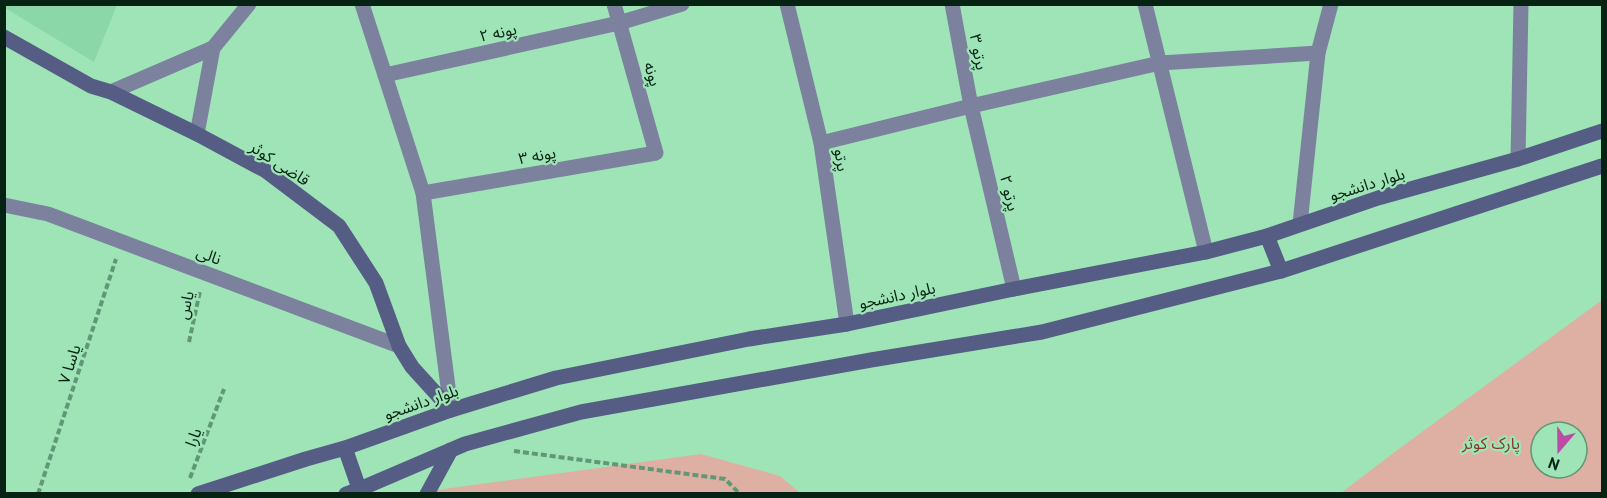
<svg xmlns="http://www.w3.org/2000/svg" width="1607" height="498" font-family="'PT Sans','Noto Sans Arabic',sans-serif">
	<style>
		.built { fill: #8bd7a7 }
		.green { fill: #deb0a4; fill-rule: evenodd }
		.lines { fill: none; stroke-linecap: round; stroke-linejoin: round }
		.path { stroke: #619775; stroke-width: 4; stroke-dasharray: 6 3; stroke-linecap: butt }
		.minor { stroke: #7c829e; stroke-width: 15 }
		.tertiary { stroke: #7c829e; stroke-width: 15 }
		.secondary { stroke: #555d84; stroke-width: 15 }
		.labels { text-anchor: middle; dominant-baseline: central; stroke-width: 4.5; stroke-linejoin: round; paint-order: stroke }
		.street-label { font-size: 16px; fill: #052212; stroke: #9ee4b7 }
		.park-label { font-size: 16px; fill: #843723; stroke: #9ee4b7 }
	</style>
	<rect width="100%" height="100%" fill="#9ee4b7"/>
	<polygon class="built" points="4,5 5,4 117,5 94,62 5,8"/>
	<g class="green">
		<path d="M1602 300V493H1341L1400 448ZM1541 432H1577V468H1541Z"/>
		<polygon points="701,454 780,476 800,493 436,494 436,490"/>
	</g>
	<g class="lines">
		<g class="path">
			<polyline points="189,342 200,291"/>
			<polyline points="514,451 725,479 740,494"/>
			<polyline points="190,478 224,389"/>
			<polyline points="38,494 116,259"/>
		</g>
		<g class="minor">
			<polyline points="362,4 423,193 451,410"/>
			<polyline points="787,4 821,143 847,324"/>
			<polyline points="952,4 971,106 1014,289"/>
			<polyline points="1145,4 1206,252"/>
			<polyline points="385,75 619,23 682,4"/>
			<polyline points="821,143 971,106 1160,63 1318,53"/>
			<polyline points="1518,159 1521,4"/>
			<polyline points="423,193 656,153 614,4"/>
			<polyline points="4,205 48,214 399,346"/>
			<polyline points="1300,224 1318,53 1331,4"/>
		</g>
		<g class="tertiary">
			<polyline points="213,48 249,4"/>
			<polyline points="111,92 213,48 197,134"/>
		</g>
		<g class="secondary">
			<polyline points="4,37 91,86 111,92 197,134 266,171 339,226 376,283 399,346 412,367 451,410"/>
			<polyline points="1267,236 1281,271"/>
			<polyline points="345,448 361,494"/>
			<polyline points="198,494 306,459 345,448 451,410 556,378 749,339 847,324 1014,289 1206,252 1267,236 1378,198 1518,159 1602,131"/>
			<polyline points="346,494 360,489 465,444 581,412 871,360 1042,332 1281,271 1602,166"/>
			<polyline points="427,494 451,450"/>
		</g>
	</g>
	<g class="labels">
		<g class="street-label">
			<text transform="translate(498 32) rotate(-12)">پونه ۲</text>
			<text transform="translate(979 52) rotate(79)">پرتو ۳</text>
			<text transform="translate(653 74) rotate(74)">پونه</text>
			<text transform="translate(537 155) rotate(-10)">پونه ۳</text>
			<text transform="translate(842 160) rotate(82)">پرتو</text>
			<text transform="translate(280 163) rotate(33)">قاضی کوثر</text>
			<text transform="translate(1367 184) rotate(-17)">بلوار دانشجو</text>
			<text transform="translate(1010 193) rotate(77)">پرتو ۲</text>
			<text transform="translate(209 255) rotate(21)">نالی</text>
			<text transform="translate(897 295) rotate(-12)">بلوار دانشجو</text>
			<text transform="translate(185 305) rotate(-77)">یاس</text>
			<text transform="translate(69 364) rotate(-72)">یاسا ۷</text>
			<text transform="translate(421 402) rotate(-19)">بلوار دانشجو</text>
			<text transform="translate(193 437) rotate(-69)">یارا</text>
		</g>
		<g class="park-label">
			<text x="1491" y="443">پارک کوثر</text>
		</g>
	</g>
	<rect width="1607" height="498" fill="none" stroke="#052212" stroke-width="12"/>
	<g transform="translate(1559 450) rotate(200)"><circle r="28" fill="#9ee4b7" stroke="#619675" stroke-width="1.5"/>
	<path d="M0-4.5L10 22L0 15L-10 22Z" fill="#bc4ba7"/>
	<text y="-9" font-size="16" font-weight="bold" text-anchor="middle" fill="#052212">N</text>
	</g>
</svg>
